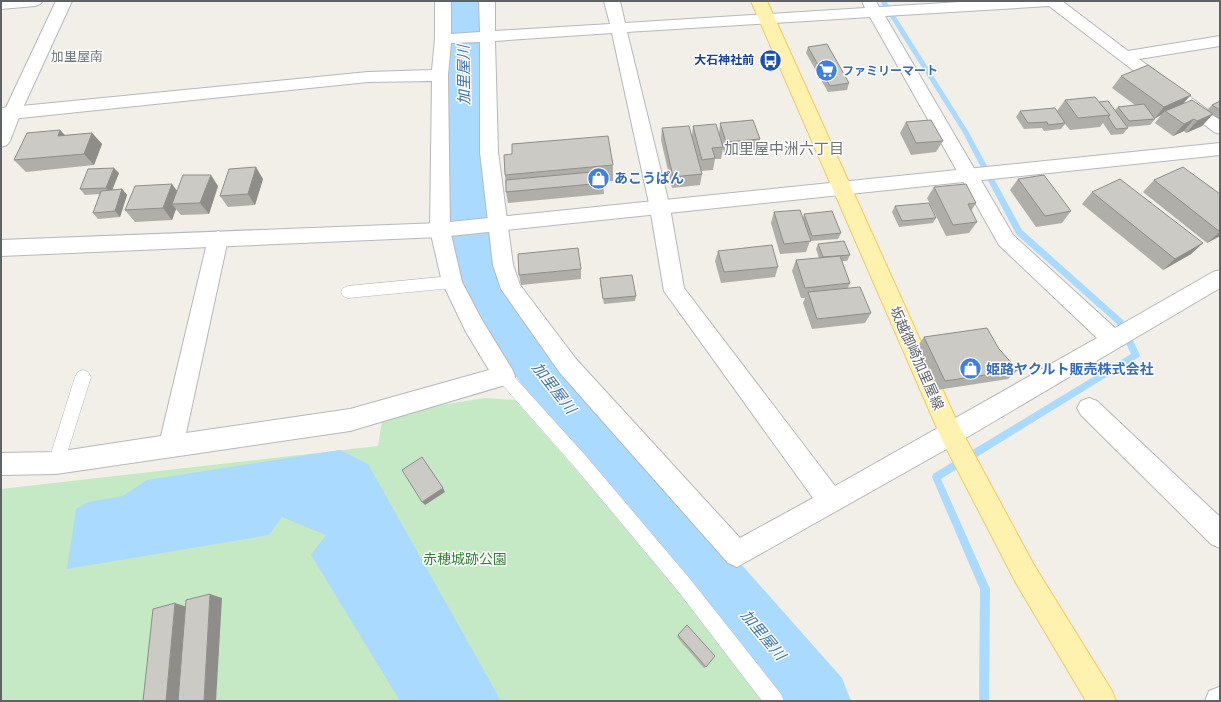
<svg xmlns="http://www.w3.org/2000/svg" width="1221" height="702" font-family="Jost,'Noto Sans JP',sans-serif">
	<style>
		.green { fill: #c5e8c5 }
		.water { fill: #aadaff }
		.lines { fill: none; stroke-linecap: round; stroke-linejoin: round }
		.stream { fill: #aadaff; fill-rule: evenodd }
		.river { fill: #aadaff; fill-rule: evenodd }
		.service-casing { stroke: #b5b8bc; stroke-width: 1 }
		.minor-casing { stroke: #b5b8bc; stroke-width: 2 }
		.tertiary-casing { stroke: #b5b8bc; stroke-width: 2 }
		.primary-casing { stroke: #f2c960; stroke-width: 2 }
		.service { fill: #fff; fill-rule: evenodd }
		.minor { fill: #fff; fill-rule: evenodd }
		.tertiary { fill: #fff; fill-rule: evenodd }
		.primary { fill: #fff2af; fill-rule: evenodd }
		.wall { fill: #afaea9 }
		.shaded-wall { fill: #8f8d8a }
		.building { fill: #cccac5; stroke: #8f8d8a }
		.labels { text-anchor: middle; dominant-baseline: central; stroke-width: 3; stroke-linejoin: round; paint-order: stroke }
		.far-transit-label { font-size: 12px; font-weight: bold; fill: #164399; stroke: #fff; text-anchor: end }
		.far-shop-label { font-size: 12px; font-weight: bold; fill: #366cbe; stroke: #fff; text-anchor: start }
		.far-quarter-label { font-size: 13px; fill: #70757a; stroke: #fff }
		.shop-label { font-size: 14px; font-weight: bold; fill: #366cbe; stroke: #fff; text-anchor: start }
		.street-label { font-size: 14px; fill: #5f6368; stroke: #fff }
		.park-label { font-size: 14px; fill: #348238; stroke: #fff }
		.water-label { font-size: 15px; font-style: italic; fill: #4174aa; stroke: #fff }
		.neighbourhood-label { font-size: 15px; fill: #70757a; stroke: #fff }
	</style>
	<rect width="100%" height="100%" fill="#f1efe8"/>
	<polygon class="green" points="485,398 515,400 778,701 1,701 1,489 378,446 382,421 435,406"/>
	<polygon class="water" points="340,450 368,464 501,701 400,701 311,555 326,535 282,517 269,535 67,569 76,509 88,502 123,496 147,480"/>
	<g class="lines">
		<polygon class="stream" points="880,1 886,1 968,131 1022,230 1123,320 1140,355 1139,357 941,479 990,589 989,701 979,701 980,589 932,477 933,474 1131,354 1117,324 1016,234 962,131"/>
		<polygon class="river" points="446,1 480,1 486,200 504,276 536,328 591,395 842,678 851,701 778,701 555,429 502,358 459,279 444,200"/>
		<defs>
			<g id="service">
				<polygon points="452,276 457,278 459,282 457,286 452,288 348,298 343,296 341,292 343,288 348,286"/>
				<polygon points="504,369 509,371 585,455 690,579 781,694 784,701 762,701 678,591 573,465 499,381 496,376 499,371"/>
				<polygon points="83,370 88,372 91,377 64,463 62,469 56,471 50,469 48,463 75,377 78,372"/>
			</g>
			<g id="minor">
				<polygon points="1,1 43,1 40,4 35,6 1,9"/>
				<path d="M435 1H451V34L480 32 479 1H495V31L610 24 604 1H620L625 23 865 8 862 1H876L879 7 977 1H1062L1128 51 1220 36V46L1139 59 1220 119V134L1214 132 1049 6 885 16 1013 235 1115 328 1213 272 1220 270V288L959 442 737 567 728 563 560 373 501 289 493 265 480 152V42L451 43 448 75 450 230 462 282 482 320 512 369 515 376 512 383 350 431 56 474 1 475V453L56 452 161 436 208 239 211 234 218 231 225 234 228 239 186 433 350 409 489 370 466 332 442 282 430 230 432 81 368 82 1 120V108L368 72 432 70 435 39ZM870 17 999 245 1097 338 835 486 684 288 670 208 627 32ZM612 33 650 208 664 291 813 498 740 538 576 359 520 285 513 265 498 152 495 41Z"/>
				<polygon points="1089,398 1097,401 1220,517 1220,548 1211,544 1081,415 1077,408 1081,401"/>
				<polygon points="1219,687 1220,701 1205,701 1209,691"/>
			</g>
			<g id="tertiary">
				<polygon points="56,1 72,1 21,112 10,141 7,145 1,147 1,118"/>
				<polygon points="1220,143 1220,155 440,237 1,256 1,240 440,223"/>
			</g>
			<polygon id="primary" points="751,1 767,1 959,426 1034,565 1112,691 1116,701 1086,701 1016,583 943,442"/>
		</defs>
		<use href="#service" class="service-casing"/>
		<use href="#minor" class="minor-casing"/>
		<use href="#tertiary" class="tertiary-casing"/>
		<use href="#primary" class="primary-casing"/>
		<use href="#service" class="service"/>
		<use href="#minor" class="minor"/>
		<use href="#tertiary" class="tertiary"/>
		<use href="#primary" class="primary"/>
	</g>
	<g class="wall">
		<polygon points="808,47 849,83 847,90 828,92 806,53"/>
		<polygon points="1121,76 1184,103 1207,110 1212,105 1220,101 1220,120 1212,115 1202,126 1186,133 1184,131 1173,136 1155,123 1161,115 1155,118 1155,119 1150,125 1127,127 1128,128 1123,134 1111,135 1103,123 1100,127 1070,130 1065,124 1061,129 1044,131 1042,128 1024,129 1016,117 1020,111 1057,111 1065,100 1099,102 1115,110 1118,107 1135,105 1112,88"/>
		<polygon points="906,122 943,141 936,152 911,155 900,133"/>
		<polygon points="720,123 760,139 757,150 724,153 723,149 721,159 715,159 713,170 701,171 702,174 700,185 672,188 661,140 662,128 692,136 693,126 719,134"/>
		<polygon points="60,130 65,135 92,133 102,144 94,165 26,172 14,160"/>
		<polygon points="613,165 613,181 603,182 604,194 508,203 506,192 505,175"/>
		<polygon points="119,173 112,190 122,189 127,195 120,217 98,219 93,213 100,194 85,195 80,189"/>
		<polygon points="263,179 255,205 228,207 220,196"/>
		<polygon points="1018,179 1071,211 1062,223 1036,227 1010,190"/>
		<polygon points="1154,180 1220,194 1220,236 1207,243 1143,192"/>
		<polygon points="218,186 209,214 181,215 176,209 172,220 135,222 125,210 177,191"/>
		<polygon points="934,187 976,203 971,211 977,222 969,233 946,236 927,198"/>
		<polygon points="1092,192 1203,243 1191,254 1163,270 1082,204"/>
		<polygon points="895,206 936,218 933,223 899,227 892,212"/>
		<polygon points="774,212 803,218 804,214 841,233 838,239 810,241 806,252 780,254 771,223"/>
		<polygon points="818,244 850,255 847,261 842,261 850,283 848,288 871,313 865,323 812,329 803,303 805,298 801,298 792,271 796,260 819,258 816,249"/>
		<polygon points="718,251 778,267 775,277 721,283 715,261"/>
		<polygon points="581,269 581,279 521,285 519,275"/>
		<polygon points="600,278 636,296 635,301 604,304 600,283"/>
		<polygon points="924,337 999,349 1018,370 1008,379 937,390 917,347"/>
		<polygon points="678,635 706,667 704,668 677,637"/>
	</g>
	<g class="shaded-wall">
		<polygon points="1191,95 1180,107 1165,111 1161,115 1154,119 1164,107"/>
		<polygon points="1213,114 1202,126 1186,133 1197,121"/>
		<polygon points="1194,119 1184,131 1173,136 1184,124"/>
		<polygon points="60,130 71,142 58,136"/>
		<polygon points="92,133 102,144 94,165 84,154"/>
		<polygon points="256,167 263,179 255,205 248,194"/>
		<polygon points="114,168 119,173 111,193 106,188"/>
		<polygon points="211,175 218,186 209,214 200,203"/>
		<polygon points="172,184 181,196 172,204 176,209 172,220 163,208"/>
		<polygon points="122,189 127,195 120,217 115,211"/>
		<polygon points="1220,232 1220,236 1207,243"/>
		<polygon points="1203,243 1191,254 1163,270 1175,259"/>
		<polygon points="443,488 445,492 425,505 422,502"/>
		<polygon points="210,594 222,598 216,701 204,701"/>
		<polygon points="175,603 187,607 180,701 166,701"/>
	</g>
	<g class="building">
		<polygon points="827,44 849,83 830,86 808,47"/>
		<polygon points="1148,65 1191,95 1164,107 1121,76"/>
		<polygon points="1095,97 1110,115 1078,118 1065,100"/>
		<polygon points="1192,100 1213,114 1197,121 1194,119 1184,124 1165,111"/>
		<polygon points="1108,101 1128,128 1116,129 1108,117 1110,115 1099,102"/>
		<polygon points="1220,101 1220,110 1212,105"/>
		<polygon points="1144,104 1155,119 1129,121 1118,107"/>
		<polygon points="1055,108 1065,123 1048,125 1047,122 1028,123 1020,111"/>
		<polygon points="753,120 760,139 726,142 720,123"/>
		<polygon points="931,120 943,141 916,143 906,122"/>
		<polygon points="716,124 723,147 712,148 715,158 702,160 693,126"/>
		<polygon points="689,126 702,174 673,177 662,128"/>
		<polygon points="60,130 58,136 92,133 84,154 14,160 27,133"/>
		<polygon points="608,136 613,165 505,175 504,155 512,154 512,144"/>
		<polygon points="256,167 248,194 220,196 229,169"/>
		<polygon points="1183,167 1220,194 1220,232 1154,180"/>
		<polygon points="114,168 106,188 80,189 88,169"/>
		<polygon points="602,171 603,183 506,192 506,180"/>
		<polygon points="183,175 211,175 200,203 172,204"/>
		<polygon points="1044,175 1071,211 1045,216 1018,179"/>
		<polygon points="1120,179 1203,243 1175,259 1092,192"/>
		<polygon points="172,184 163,208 125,210 135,186"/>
		<polygon points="966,184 976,203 968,204 977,222 953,225 934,187"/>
		<polygon points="122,189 115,211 93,213 101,191"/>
		<polygon points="929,203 936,218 902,221 895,206"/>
		<polygon points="800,210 811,241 784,244 774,212"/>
		<polygon points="832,211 841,233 812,236 804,214"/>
		<polygon points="844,241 850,255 823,257 818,244"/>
		<polygon points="772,245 778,267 724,272 718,251"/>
		<polygon points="578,248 581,269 519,275 518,254"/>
		<polygon points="840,256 850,283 805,288 796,260"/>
		<polygon points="632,275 636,296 603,299 600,278"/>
		<polygon points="860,287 871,313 817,319 808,292"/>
		<polygon points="987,328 999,349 1018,370 945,381 924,337"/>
		<polygon points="422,457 443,488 422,502 402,470"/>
		<polygon points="210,594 204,701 178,701 186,600"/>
		<polygon points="175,603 166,701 143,701 153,609"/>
		<polygon points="687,625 715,656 706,667 678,635"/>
	</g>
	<defs>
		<symbol id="bus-disc" viewBox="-11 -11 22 22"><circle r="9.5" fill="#1a4fb4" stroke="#fff"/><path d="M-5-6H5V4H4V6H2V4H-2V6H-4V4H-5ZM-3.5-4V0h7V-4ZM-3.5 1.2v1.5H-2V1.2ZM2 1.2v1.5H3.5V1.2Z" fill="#fff"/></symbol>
		<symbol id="supermarket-disc" viewBox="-11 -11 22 22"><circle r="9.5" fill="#3f7fe0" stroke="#fff"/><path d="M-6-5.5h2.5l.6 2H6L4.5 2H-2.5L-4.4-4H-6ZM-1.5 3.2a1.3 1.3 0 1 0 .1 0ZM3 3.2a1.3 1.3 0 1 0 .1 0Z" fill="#fff"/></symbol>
		<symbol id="shop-disc" viewBox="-11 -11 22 22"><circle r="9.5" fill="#3f7fe0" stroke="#fff"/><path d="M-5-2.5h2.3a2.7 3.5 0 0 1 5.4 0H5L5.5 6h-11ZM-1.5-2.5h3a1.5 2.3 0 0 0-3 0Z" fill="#fff"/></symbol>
	</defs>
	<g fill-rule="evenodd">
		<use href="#bus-disc" x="758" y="48" width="25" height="25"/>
		<use href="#supermarket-disc" x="814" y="58" width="25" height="25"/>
		<use href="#shop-disc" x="586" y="166" width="25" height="25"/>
		<use href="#shop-disc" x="958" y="356" width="25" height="25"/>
	</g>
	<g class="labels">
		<g class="far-transit-label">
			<text x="754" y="60">大石神社前</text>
		</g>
		<g class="far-shop-label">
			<text x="842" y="71">ファミリーマート</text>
		</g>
		<g class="far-quarter-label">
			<text x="77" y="56">加里屋南</text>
		</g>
		<g class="shop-label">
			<text x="614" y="178">あこうぱん</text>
			<text x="986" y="369">姫路ヤクルト販売株式会社</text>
		</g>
		<g class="street-label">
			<text transform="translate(917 358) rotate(66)">坂越御崎加里屋線</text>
		</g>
		<g class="park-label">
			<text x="465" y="559">赤穂城跡公園</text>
		</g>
		<g class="water-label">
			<text transform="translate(464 75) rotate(-91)">加里屋川</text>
			<text transform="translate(554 388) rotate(52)">加里屋川</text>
			<text transform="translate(763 635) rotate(50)">加里屋川</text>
		</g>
		<g class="neighbourhood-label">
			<text x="784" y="149">加里屋中洲六丁目</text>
		</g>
	</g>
	<rect width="1221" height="702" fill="none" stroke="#5f6368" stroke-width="4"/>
</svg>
